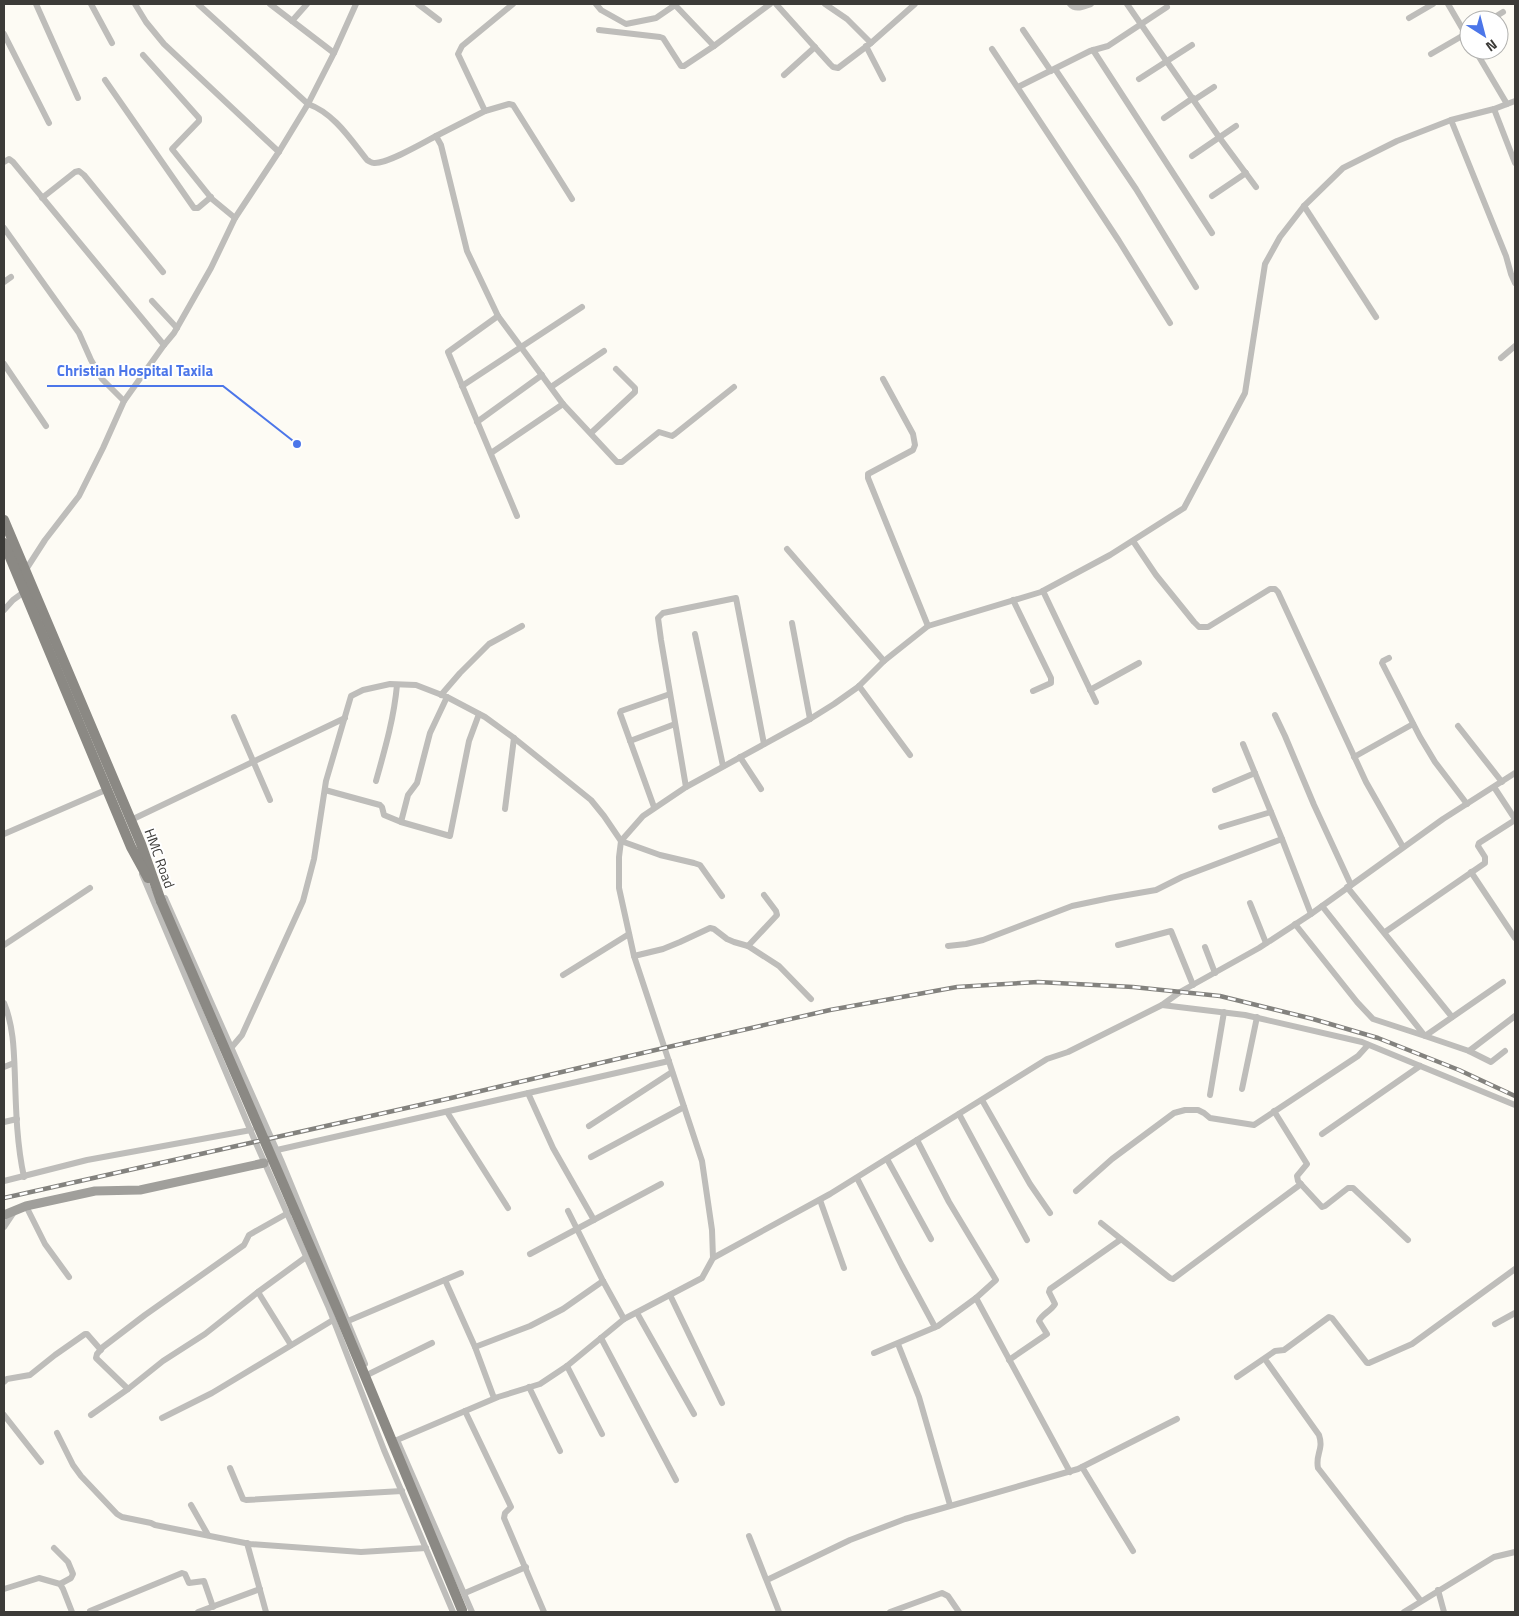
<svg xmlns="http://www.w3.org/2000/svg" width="1519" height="1616" font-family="'Titillium Web',sans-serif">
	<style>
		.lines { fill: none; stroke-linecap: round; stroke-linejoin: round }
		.street { stroke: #bebdba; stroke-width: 6 }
		.secondary { stroke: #a09f9b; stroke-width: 9 }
		.primary { stroke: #8b8984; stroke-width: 10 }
		.rail-casing { stroke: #83827e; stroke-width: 4.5 }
		.rail { stroke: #fff; stroke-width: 2.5; stroke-dasharray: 8; stroke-linecap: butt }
		.primary-bridge { stroke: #8b8984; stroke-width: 10 }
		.labels { text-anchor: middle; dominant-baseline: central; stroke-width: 4; stroke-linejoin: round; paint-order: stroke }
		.street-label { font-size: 14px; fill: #3c3b38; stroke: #fff }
		.leader { fill: none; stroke: #4c76e9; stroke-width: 2 }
		.callout-dot { fill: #4c76e9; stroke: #fff; stroke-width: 2 }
		.callout-label { font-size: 15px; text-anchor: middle; font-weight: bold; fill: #4c76e9; stroke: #fff; stroke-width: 4; stroke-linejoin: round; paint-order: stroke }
	</style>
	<rect width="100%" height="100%" fill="#fdfbf4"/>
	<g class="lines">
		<g class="street">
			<polyline points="36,4 78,98"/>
			<polyline points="91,4 112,43"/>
			<polyline points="135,4 146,22 164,44 279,152"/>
			<path d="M198 4 308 104C334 113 351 140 367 160 371 162 371 163 374 163 387 164 423 143 436 136L441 145 467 251 498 316 563 404 617 462H622L659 432 672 436 675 434 734 387"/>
			<polyline points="270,4 334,53"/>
			<polyline points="418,4 439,20"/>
			<polyline points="596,4 601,10 626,24 656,18 675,5 714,46 770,4"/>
			<polyline points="776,4 830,64 833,67 838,68 871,43 915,4"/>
			<polyline points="825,4 847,19 871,43"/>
			<path d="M1070 4C1076 11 1084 6 1091 4"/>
			<polyline points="1127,4 1219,137 1256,187"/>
			<polyline points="1448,4 1469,40"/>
			<polyline points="1409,18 1433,4"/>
			<polyline points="1490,20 1503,12"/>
			<polyline points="292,21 307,4"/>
			<polyline points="599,30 660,37 663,38 681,66 684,66 714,46"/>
			<polyline points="1023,30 1051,71"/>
			<polyline points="4,34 49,123"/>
			<polyline points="866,46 883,79"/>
			<polyline points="992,49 1119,241 1170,323"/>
			<polyline points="1093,50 1212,233"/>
			<polyline points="1475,50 1507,104"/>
			<polyline points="1431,54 1469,32"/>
			<polyline points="143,55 199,118 199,121 172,149 212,199 235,218"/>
			<polyline points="1055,69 1136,189 1196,287"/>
			<polyline points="784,75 815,47"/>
			<polyline points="1139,79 1192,45"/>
			<polyline points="105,80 194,208 198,208 211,197"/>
			<polyline points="1018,87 1090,51 1108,46 1167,7"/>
			<polyline points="1194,100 1214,87"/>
			<polyline points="1494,109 1515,163"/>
			<polyline points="485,111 458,54 462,46 513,4"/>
			<polyline points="1164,118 1193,98"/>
			<polyline points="1451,120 1506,256 1511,274 1515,283"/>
			<polyline points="436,136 485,111 509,104 513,105 572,199"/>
			<polyline points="1192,156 1236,126"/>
			<polyline points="4,162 9,159 13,162 164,345"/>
			<polyline points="1212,196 1246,173"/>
			<polyline points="42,198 75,172 79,171 84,175 163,272"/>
			<polyline points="1304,206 1376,317"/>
			<polyline points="4,228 79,333 91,360 102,379 124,401"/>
			<polyline points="4,282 11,277"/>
			<polyline points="152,301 177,328"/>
			<polyline points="498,316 448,352 517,516"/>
			<polyline points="1501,358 1515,346"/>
			<polyline points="4,364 46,426"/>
			<polyline points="883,379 913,434 915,445 913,450 868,474 868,478 928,626"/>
			<polyline points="462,386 582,307"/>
			<polyline points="551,387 604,351"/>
			<polyline points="477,422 542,375"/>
			<polyline points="591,433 635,392 635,388 616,369"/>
			<polyline points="491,453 563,404"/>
			<polyline points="1133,541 1156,575 1194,622 1199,627 1208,627 1270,589 1275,589 1278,592 1366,782 1403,847"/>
			<polyline points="787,549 884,661"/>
			<polyline points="25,571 45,540 79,496 103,448 124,401 164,345 174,333 211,268 235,218 280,150 308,104 334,53 356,4"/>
			<polyline points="1043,591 1096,702"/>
			<polyline points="1013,600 1051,678 1051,683 1033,691"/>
			<polyline points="4,610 13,600 24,592"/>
			<polyline points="792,623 810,719"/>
			<polyline points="695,634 723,766"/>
			<polyline points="1389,658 1383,661 1382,663 1420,737 1435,762 1467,804"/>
			<polyline points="859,686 910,755"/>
			<polyline points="1090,690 1139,663"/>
			<polyline points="441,695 460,673 489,644 522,626"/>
			<polyline points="1275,715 1285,736 1314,805 1351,885"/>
			<polyline points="234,717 270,800"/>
			<polyline points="1458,726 1502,782"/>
			<polyline points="630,741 675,724"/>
			<polyline points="1243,744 1282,839 1311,914"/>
			<polyline points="740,757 761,789"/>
			<polyline points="1354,757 1413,724"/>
			<path d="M376 781C385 749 394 718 397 685"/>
			<polyline points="686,787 661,640 658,618 663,613 736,598 764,744"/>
			<polyline points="1494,787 1515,819"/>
			<polyline points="325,790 380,805 382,807 384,815 401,822 450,836 469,741 479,714"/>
			<polyline points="1215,790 1255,773"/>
			<polyline points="654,807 620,713 621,711 670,694"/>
			<polyline points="505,809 514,738"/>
			<polyline points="131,820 345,718"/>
			<polyline points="401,822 408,795 417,783 430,733 447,697"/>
			<polyline points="1221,827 1271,812"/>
			<polyline points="4,834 108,789"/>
			<polyline points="1471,872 1515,938"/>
			<polyline points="142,874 255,1141 328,1306 384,1450 453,1612"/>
			<polyline points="1347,887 1452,1017"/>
			<polyline points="165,898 281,1160 365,1364"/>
			<polyline points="1250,903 1266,943"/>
			<polyline points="1322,906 1425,1036 1469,1051 1491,1062 1505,1051"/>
			<polyline points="1295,924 1357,1002 1373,1019 1425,1036 1503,982"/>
			<polyline points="1385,932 1485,863 1485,857 1478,846 1479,843 1515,820"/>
			<polyline points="4,945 90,888"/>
			<polyline points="1118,945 1171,931 1193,985"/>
			<polyline points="748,946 777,915 776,911 764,895"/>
			<polyline points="948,946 966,944 983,940 1072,906 1110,898 1156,890 1182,877 1282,839"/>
			<polyline points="1205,947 1215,973"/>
			<polyline points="634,956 663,949 680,942 710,928 714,929 727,939 734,942 748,946 779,966 811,999"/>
			<polyline points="563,975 629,934"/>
			<path d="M4 1003C14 1027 14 1053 15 1079 16 1112 17 1145 24 1177"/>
			<polyline points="1162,1005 1245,1015 1362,1042 1515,1105"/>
			<polyline points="231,1048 242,1035 303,901 314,859 326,781 351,696 363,690 390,684 416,685 447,697 485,717 514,738 591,800 604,816 621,841 660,855 694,863 700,865 722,896"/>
			<polyline points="1469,1051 1515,1016"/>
			<polyline points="4,1067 14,1063"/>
			<polyline points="1242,1089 1257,1017"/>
			<polyline points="528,1093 553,1148 594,1220"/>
			<polyline points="1210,1095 1224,1012"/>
			<polyline points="982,1100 1030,1184 1050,1213"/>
			<polyline points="1274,1111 1307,1164 1297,1176 1298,1181 1322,1207 1325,1206 1348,1188 1353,1188 1408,1240"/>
			<polyline points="447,1112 508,1208"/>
			<polyline points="959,1114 1027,1240"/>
			<polyline points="4,1122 17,1119"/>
			<polyline points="589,1126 672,1072"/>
			<polyline points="1322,1134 1420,1066"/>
			<polyline points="277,1150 669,1061"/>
			<polyline points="591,1157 684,1107"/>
			<polyline points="887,1159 931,1239"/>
			<polyline points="857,1178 902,1266 935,1327"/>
			<polyline points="4,1181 87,1160 251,1130"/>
			<polyline points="1076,1191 1112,1159 1174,1113 1185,1110 1198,1110 1204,1113 1210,1118 1254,1125 1358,1056 1368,1045"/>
			<polyline points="820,1200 844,1268"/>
			<polyline points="26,1206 45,1244 69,1277"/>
			<polyline points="568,1211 603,1281 624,1319"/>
			<polyline points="1101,1223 1170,1278 1173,1279 1301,1184"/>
			<polyline points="4,1227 14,1212"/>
			<polyline points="530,1254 661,1184"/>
			<polyline points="713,1258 712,1230 702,1161 634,956 619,888 619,857 621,841 643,816 686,787 810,719 834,704 858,687 884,661 928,626 1041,592 1110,555 1184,508 1245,393 1265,264 1280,237 1304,206 1343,168 1397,141 1451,120 1494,109 1515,101"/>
			<polyline points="445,1280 475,1347 494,1398"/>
			<polyline points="258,1292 291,1345"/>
			<polyline points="670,1295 722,1403"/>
			<polyline points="976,1298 1070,1472"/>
			<polyline points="637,1313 694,1414"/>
			<polyline points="348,1321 461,1273"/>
			<polyline points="1495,1324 1515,1313"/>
			<polyline points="601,1338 676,1480"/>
			<polyline points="898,1344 919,1397 950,1505"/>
			<polyline points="475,1347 530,1326 563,1309 603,1281"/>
			<polyline points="874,1353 938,1326 976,1298 996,1280 949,1202 917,1140"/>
			<path d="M1009 1360 1047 1334 1039 1321C1042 1314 1051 1311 1055 1304L1049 1292 1050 1289 1120 1240"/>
			<path d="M1267 1362 1319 1435C1324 1450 1315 1454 1318 1468L1421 1601"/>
			<polyline points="567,1366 602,1434"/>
			<polyline points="369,1374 432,1343"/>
			<polyline points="1237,1377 1275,1351 1284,1350 1329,1317 1332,1318 1367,1363 1369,1363 1412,1344 1515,1269"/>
			<polyline points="4,1382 7,1379 30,1375 55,1355 85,1334 87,1334 101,1350"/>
			<polyline points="529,1387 560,1451"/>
			<polyline points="128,1389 96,1358 97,1354 103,1347 145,1315 244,1245 249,1235 288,1213"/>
			<polyline points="465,1411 511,1507 505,1513 504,1518 544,1612"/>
			<polyline points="4,1415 41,1462"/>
			<polyline points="91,1415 128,1389 163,1361 205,1334 258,1292 306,1257"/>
			<polyline points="162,1418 212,1393 333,1320"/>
			<polyline points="57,1433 73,1465 81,1476 117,1514 122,1517 151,1523 155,1525 250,1544 361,1552 426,1548"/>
			<polyline points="397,1440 498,1397 540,1384 567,1366 624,1319 702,1278 713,1258 830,1194 1047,1059 1068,1052 1162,1005 1180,992 1259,948 1311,914 1443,819 1515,773"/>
			<polyline points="397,1440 472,1612"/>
			<polyline points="1082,1467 1133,1551"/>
			<polyline points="230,1468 243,1499 246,1500 402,1491"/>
			<polyline points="191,1505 208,1535"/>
			<polyline points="749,1536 779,1612"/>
			<polyline points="247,1543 266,1612"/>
			<polyline points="54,1548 68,1562 73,1574 71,1578 60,1584"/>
			<polyline points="767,1580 850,1540 905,1519 1078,1469 1177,1419"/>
			<polyline points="4,1589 39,1578 60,1584 63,1589 72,1612"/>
			<polyline points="1438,1590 1444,1612"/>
			<polyline points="465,1593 526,1567"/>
			<polyline points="90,1611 182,1573 185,1574 189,1583 204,1581 213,1607"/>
			<polyline points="198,1612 260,1589"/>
			<polyline points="890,1612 942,1593 948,1596 959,1612"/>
			<polyline points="1404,1612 1494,1557 1515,1552"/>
		</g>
		<polyline class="secondary" points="4,1215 26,1206 95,1191 140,1190 264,1163"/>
		<g class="primary">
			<polyline points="4,520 141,844 161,901"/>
			<polyline points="4,543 131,847 148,878"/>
		</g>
		<defs>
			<polyline id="rail" points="4,1198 451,1098 664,1048 830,1010 957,987 1038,982 1133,987 1220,996 1313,1019 1378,1038 1459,1070 1515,1096"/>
		</defs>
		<use href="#rail" class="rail-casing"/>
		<use href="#rail" class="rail"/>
		<polyline class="primary-bridge" points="161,901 338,1311 462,1610"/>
	</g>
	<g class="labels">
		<g class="street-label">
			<text transform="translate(160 858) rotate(70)">HMC Road</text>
		</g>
	</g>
	<path class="leader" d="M297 444L223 386H47"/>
	<circle class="callout-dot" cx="297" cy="444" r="5"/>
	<g class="callout-label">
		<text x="135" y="376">Christian Hospital Taxila</text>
	</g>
	<rect width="1519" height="1616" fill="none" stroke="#3c3b38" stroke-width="10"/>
	<g transform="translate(1484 35) rotate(144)"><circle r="24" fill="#ffffff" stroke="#b1b1af"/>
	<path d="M0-4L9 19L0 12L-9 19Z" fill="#4c76e9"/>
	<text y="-8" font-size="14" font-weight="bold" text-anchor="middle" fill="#3c3b38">N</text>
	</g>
</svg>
